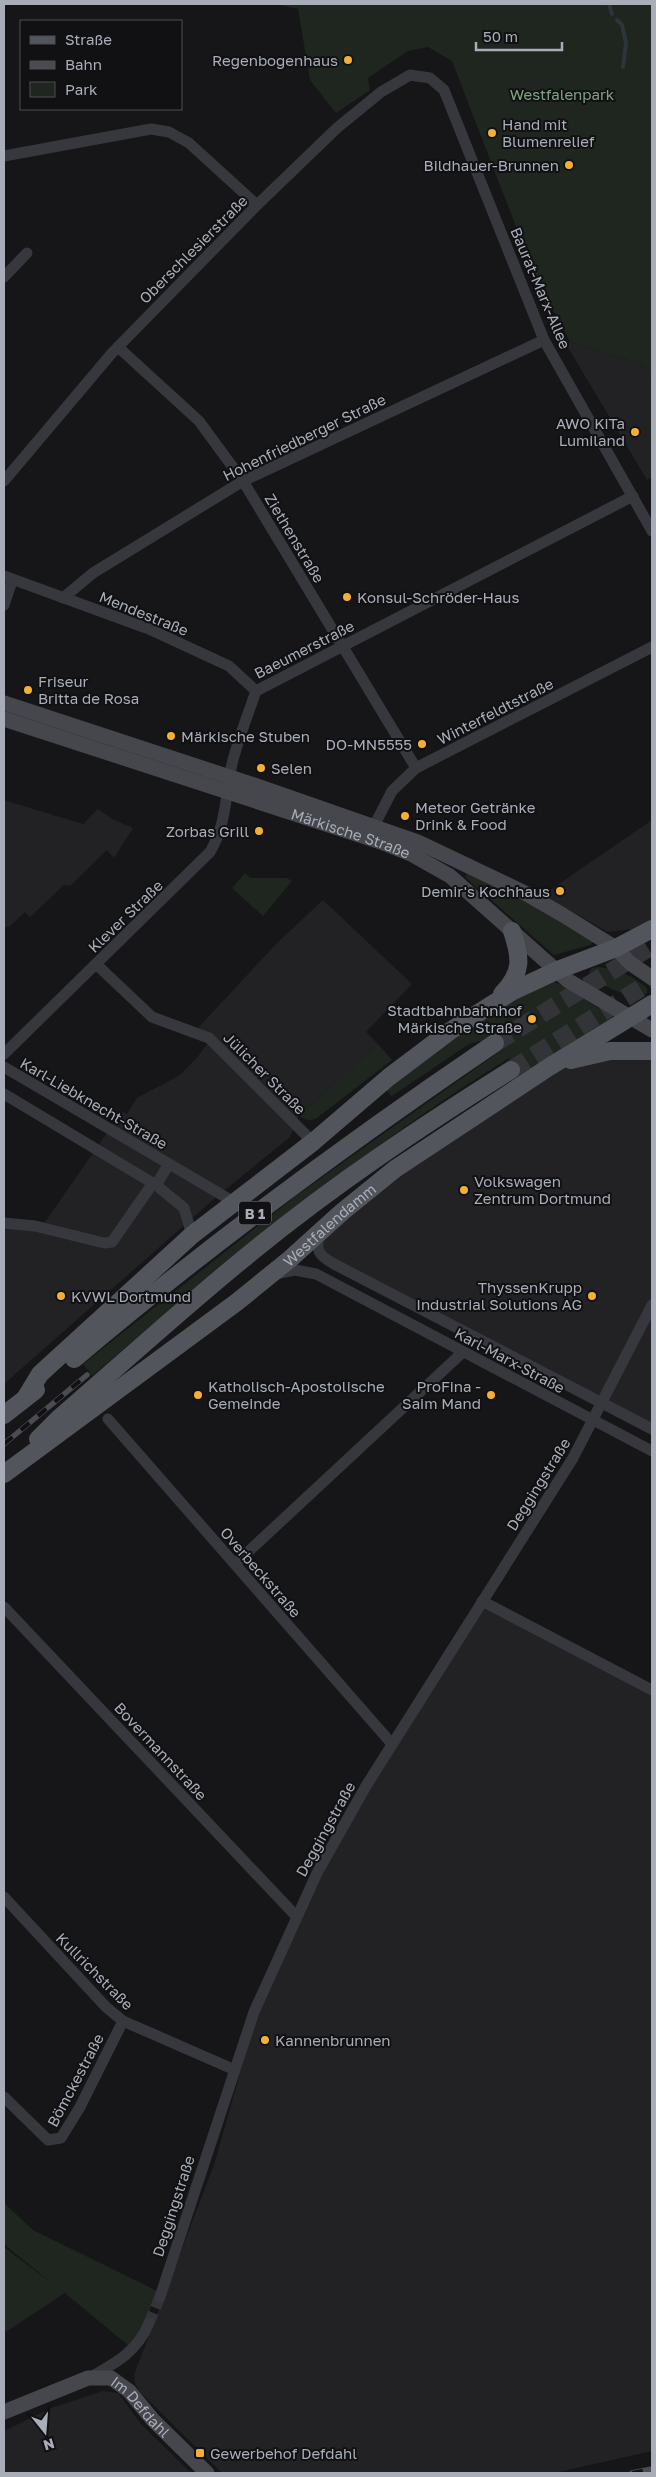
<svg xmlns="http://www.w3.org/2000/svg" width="656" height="2477" font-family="'Golos Text',sans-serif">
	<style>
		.built { fill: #222225 }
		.green { fill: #1e261f }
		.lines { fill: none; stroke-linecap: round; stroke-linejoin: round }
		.stream { stroke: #2c353c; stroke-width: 4 }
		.street-tunnel { stroke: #333438; stroke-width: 11; stroke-dasharray: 11 5.5; stroke-linecap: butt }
		.primary-tunnel { stroke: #333438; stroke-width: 18; stroke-dasharray: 18 9; stroke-linecap: butt }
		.street { stroke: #37383d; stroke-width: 11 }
		.secondary { stroke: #45474d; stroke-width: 15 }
		.primary { stroke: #53555c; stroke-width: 18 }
		.rail-casing { stroke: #4a4c52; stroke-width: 5.5 }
		.rail { stroke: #111113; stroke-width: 4; stroke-dasharray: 11; stroke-linecap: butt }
		.poi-dot { fill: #f2b134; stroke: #111113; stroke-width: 2 }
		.labels { text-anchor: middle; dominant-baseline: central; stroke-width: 4; stroke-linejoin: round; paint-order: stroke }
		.shield { fill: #111113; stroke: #7b7e86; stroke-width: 1 }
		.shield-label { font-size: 14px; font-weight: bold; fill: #a8adb8 }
		.poi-label { font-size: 15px; fill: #a8adb8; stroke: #111113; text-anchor: start }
		.park-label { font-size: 15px; fill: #7fa381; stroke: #111113 }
		.street-label { font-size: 15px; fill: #a8adb8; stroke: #111113 }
	</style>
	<rect width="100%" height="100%" fill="#161618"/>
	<g class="built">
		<polygon points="570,342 642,364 652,381 652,477 647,480 566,344"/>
		<polygon points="4,800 83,824 98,809 112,819 133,828 114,858 107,850 70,886 64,885 30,917 25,912 10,926 4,928"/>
		<polygon points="652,820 652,921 641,928 608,932 543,895"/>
		<polygon points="323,900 412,984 366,1032 378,1044 299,1115 290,1137 214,1199 4,1384 4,1219 45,1222 122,1111 127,1114 137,1098 180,1075 196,1059 209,1041 196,1030 276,944"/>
		<polygon points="652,1056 652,1425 334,1259 324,1251 323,1236 367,1198 550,1072 588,1060"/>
		<polygon points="483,1607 652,1695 652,2451 554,2473 222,2473 139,2391 135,2383 134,2375 215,2162 249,2041 260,2010 317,1883 360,1804"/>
		<polygon points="103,2391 118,2393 141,2424 191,2473 4,2473 4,2431 51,2408"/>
	</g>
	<g class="green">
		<polygon points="275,4 652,4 652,381 642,364 570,342 556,314 546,304 452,61 428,47 408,51 368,78 370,90 336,113 310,80 298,9"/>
		<polygon points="467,871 549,913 594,941 590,945 554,955 465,877"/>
		<polygon points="245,873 250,878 287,878 292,881 263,916 232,888"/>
		<path d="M597 967C616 968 633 976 647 988V993C632 1001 599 986 589 973L592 968Z"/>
		<path d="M552 980 617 1019 511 1083 509 1058C360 1150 225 1262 92 1376L83 1364 297 1195 503 1049C491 1040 483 1039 469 1044L392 1096 384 1089 498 1006Z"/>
		<path d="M378 1044 392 1060 317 1118C310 1122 304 1120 299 1115Z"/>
		<polygon points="4,2203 33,2230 157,2291 142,2331 130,2347 65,2293 4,2333 4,2247 54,2285 4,2244"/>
	</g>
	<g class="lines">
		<g class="stream">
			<polyline points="609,4 612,14"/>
			<polyline points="617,20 622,25 626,43 623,67"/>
		</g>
		<polyline class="street-tunnel" points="149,2323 160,2297"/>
		<g class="primary-tunnel">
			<polyline points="495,1043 652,946"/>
			<polyline points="511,1070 652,981"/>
		</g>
		<g class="street">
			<polyline points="4,156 151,129 169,132 189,143 257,205"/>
			<polyline points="4,277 27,253"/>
			<polyline points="118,347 199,421 243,481 416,768"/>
			<polyline points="4,481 112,353 257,205 337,128 381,92 410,75 430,78 444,90 544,340 652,531"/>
			<polyline points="4,576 149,629 229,666 256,691"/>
			<polyline points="63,598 93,573 243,481 544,340"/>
			<polyline points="4,605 12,581"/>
			<polyline points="374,826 392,791 416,768 652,647"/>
			<polyline points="96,964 152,1017 209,1038 313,1142"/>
			<path d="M4 1054 210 852C227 823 225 796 232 764 238 739 248 715 256 691L633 496"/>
			<polyline points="4,1067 234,1202"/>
			<polyline points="4,1094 156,1185 184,1208 192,1235"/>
			<polyline points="156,1185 169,1164"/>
			<polyline points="4,1223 35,1226 104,1243 112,1242 153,1183"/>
			<path d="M319 1233C316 1251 318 1255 334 1264L652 1429"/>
			<polyline points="275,1274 295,1270 316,1274 652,1451"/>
			<polyline points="108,1419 392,1744"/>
			<polyline points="235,1564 463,1352"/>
			<polyline points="482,1601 652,1690"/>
			<polyline points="4,1607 296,1916"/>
			<polyline points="4,1897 106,2007 123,2021 235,2070"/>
			<polyline points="4,2097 48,2140 61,2138 80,2107 123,2021"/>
			<polyline points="160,2297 254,2012 317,1873 366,1786 573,1458 652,1305"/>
			<path d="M89 2378C116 2363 137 2352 149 2323"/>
		</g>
		<g class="secondary">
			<polyline points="4,703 254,785 418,842 525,893 563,915 616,948 630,963 652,978"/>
			<path id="s1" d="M4 719 381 842 411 854 450 876 567 980 652 1030"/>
			<path id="s2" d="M4 2412 88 2378H111L129 2391 153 2420 207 2473"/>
		</g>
		<g class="primary">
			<path d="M502 994C523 972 521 958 512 931"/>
			<polyline points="571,1060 610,1051 652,1051"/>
			<path d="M74 1359C208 1246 349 1142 495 1043"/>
			<polyline points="26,1397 40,1374 192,1235 313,1142 389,1077 450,1031 513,991 558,970 616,948 652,929"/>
			<polyline points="4,1415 36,1390"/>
			<path d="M38 1439 58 1419C123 1363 186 1305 253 1251 335 1184 422 1126 511 1070"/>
			<path id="s3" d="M4 1474 237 1302 290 1259 342 1212 395 1169 549 1067 652 1004"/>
		</g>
		<defs>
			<g id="rail">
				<polyline points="4,1444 87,1375"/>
				<polyline points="632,2473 652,2469"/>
			</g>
		</defs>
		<use href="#rail" class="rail-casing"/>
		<use href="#rail" class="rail"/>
	</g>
	<g class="poi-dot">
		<circle cx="348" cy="60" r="5"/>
		<circle cx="492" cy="133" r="5"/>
		<circle cx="569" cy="165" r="5"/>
		<circle cx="635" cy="432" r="5"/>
		<circle cx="347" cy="597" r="5"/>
		<circle cx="28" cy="690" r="5"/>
		<circle cx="171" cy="736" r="5"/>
		<circle cx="422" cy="744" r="5"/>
		<circle cx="261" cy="768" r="5"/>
		<circle cx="405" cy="816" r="5"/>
		<circle cx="259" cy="831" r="5"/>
		<circle cx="560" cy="891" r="5"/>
		<circle cx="532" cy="1019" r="5"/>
		<circle cx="464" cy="1190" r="5"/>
		<circle cx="61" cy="1296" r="5"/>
		<circle cx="592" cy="1296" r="5"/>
		<circle cx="198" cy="1395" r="5"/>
		<circle cx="491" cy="1395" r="5"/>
		<circle cx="265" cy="2040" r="5"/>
		<rect x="195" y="2448" width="10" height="10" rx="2.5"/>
	</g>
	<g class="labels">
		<rect class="shield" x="239" y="1201.5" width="32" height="23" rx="4"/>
		<g class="shield-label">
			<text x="255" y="1213">B 1</text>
		</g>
		<g class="poi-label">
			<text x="338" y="60" text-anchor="end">Regenbogenhaus</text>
			<text x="502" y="124">Hand mit<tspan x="502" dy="17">Blumenrelief</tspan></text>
			<text x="559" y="165" text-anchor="end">Bildhauer-Brunnen</text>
			<text x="625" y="423" text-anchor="end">AWO KiTa<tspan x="625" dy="17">Lumiland</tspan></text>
			<text x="357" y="597">Konsul-Schröder-Haus</text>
			<text x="38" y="681">Friseur<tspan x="38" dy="17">Britta de Rosa</tspan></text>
			<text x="181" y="736">Märkische Stuben</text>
			<text x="412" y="744" text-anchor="end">DO-MN5555</text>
			<text x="271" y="768">Selen</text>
			<text x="415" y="807">Meteor Getränke<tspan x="415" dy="17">Drink &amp; Food</tspan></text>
			<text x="249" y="831" text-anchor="end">Zorbas Grill</text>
			<text x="550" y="891" text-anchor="end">Demir's Kochhaus</text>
			<text x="522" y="1010" text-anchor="end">Stadtbahnbahnhof<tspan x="522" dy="17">Märkische Straße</tspan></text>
			<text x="474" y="1181">Volkswagen<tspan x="474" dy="17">Zentrum Dortmund</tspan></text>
			<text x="582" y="1287" text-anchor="end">ThyssenKrupp<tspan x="582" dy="17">Industrial Solutions AG</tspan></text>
			<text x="71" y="1296">KVWL Dortmund</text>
			<text x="208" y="1386">Katholisch-Apostolische<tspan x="208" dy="17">Gemeinde</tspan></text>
			<text x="481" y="1386" text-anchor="end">ProFina -<tspan x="481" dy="17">Saim Mand</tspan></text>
			<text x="275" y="2040">Kannenbrunnen</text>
			<text x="210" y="2453">Gewerbehof Defdahl</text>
		</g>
		<g class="park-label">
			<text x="562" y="94">Westfalenpark</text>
		</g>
		<g class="street-label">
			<text transform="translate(193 249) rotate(-45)">Oberschlesierstraße</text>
			<text transform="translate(541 288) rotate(67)">Baurat-Marx-Allee</text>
			<text transform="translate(304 437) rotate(-26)">Hohenfriedberger Straße</text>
			<text transform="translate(295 538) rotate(59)">Ziethenstraße</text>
			<text transform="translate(144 613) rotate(22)">Mendestraße</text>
			<text transform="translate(304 649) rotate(-27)">Baeumerstraße</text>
			<text transform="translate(495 711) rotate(-27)">Winterfeldtstraße</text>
			<text stroke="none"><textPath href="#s1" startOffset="365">Märkische Straße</textPath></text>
			<text transform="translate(125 916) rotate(-44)">Klever Straße</text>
			<text transform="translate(265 1073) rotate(45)">Jülicher Straße</text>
			<text transform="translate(94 1103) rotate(30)">Karl-Liebknecht-Straße</text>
			<text stroke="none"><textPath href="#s3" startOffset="410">Westfalendamm</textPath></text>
			<text transform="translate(510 1360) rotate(28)">Karl-Marx-Straße</text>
			<text transform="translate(538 1484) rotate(-58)">Deggingstraße</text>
			<text transform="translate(261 1572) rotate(49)">Overbeckstraße</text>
			<text transform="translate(161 1751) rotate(47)">Bovermannstraße</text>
			<text transform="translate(325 1829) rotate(-61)">Deggingstraße</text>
			<text transform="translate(95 1971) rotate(45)">Kullrichstraße</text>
			<text transform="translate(75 2080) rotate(-62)">Bömckestraße</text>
			<text transform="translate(173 2206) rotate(-72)">Deggingstraße</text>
			<text stroke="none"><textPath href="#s2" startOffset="155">Im Defdahl</textPath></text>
		</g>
	</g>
	<rect width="656" height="2477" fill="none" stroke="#a8adb8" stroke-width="10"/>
	<rect x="20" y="20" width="162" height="90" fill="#111113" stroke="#4d4f55"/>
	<rect x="30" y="36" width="25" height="8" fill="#53555c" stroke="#4d4f55"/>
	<text x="65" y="45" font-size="15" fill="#a8adb8">Straße</text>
	<rect x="30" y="61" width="25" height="8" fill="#4a4c52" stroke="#4d4f55"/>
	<text x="65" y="70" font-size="15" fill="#a8adb8">Bahn</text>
	<rect x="30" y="82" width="25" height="15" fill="#1e261f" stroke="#4d4f55"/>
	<text x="65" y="95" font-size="15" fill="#a8adb8">Park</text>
	<g transform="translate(45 2432) rotate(163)" stroke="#111113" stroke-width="4" paint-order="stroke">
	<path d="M0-4L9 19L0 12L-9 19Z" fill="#a8adb8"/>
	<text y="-8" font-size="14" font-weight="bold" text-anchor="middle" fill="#a8adb8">N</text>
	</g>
	<path d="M476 42v8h86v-8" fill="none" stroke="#a8adb8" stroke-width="2.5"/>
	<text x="483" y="42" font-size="15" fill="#a8adb8" stroke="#111113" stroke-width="4" paint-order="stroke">50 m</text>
</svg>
